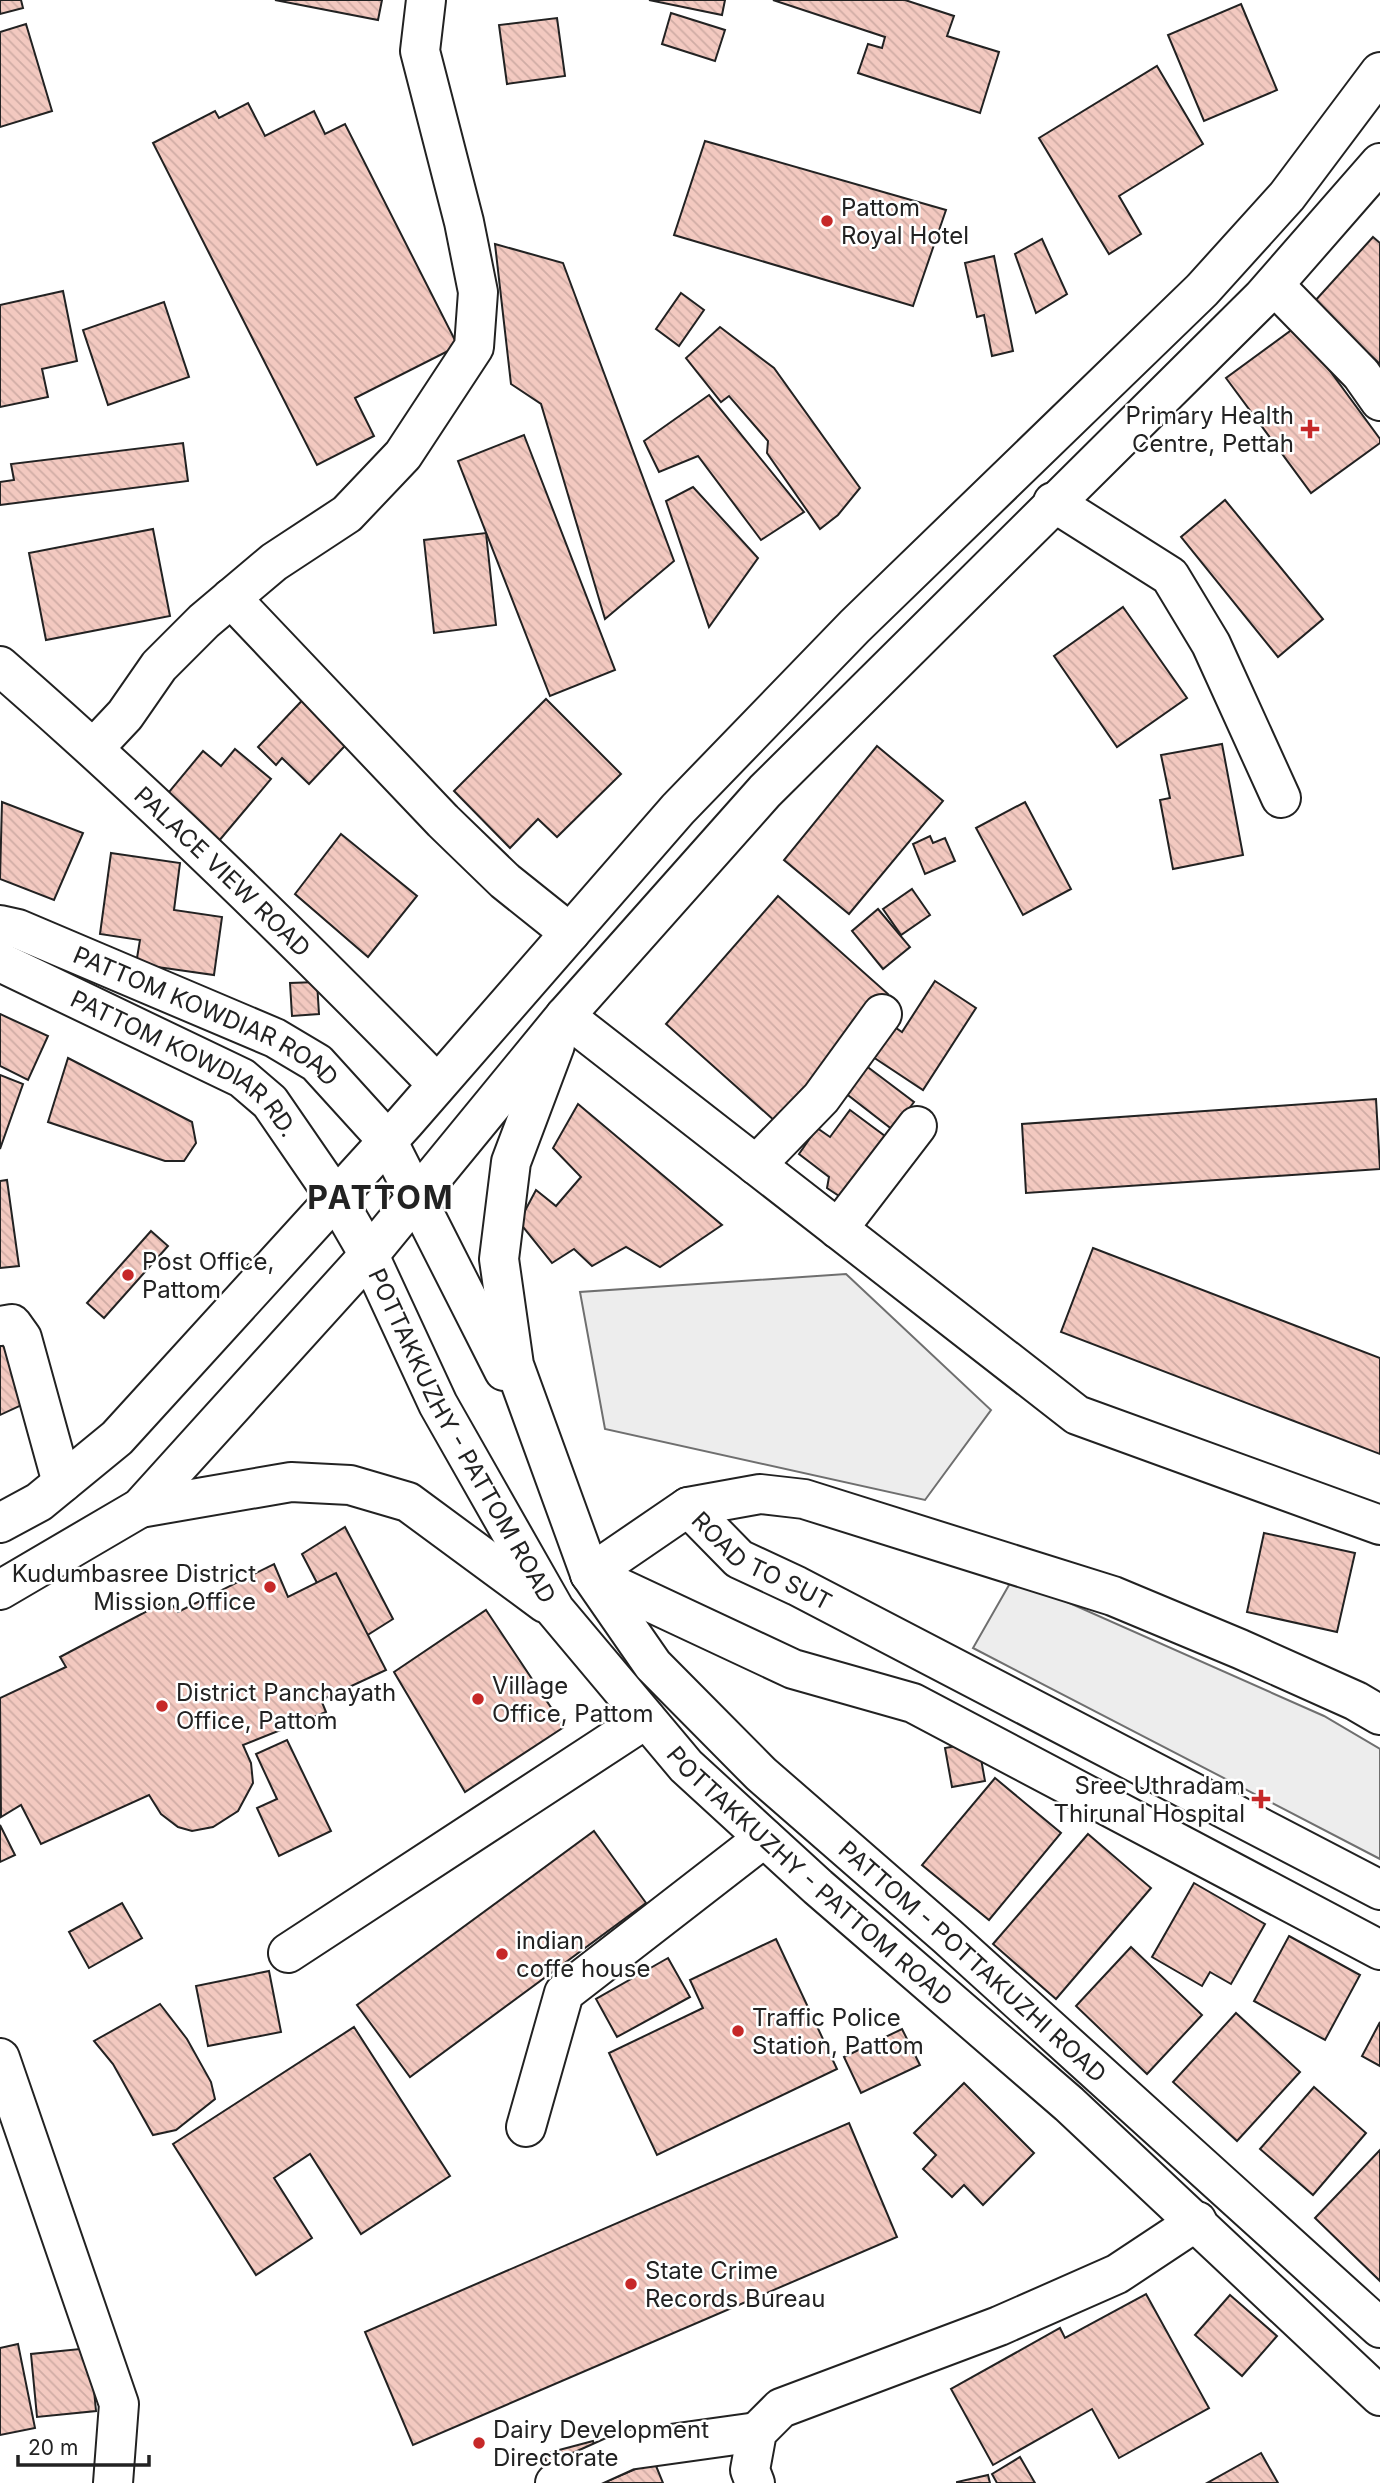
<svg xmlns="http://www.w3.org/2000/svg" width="1380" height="2483" font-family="Inter,sans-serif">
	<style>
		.parking { fill: #ededed; stroke: #6f6f6f; stroke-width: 2 }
		.building { fill: url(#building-back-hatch); stroke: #222; stroke-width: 2 }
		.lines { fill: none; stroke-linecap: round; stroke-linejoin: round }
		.minor-casing { stroke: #222; stroke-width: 42 }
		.major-casing { stroke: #222; stroke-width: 42 }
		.minor { stroke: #fff; stroke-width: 38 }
		.major { stroke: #fff; stroke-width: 38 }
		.poi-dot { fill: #c62828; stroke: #fff; stroke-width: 2.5 }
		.labels { text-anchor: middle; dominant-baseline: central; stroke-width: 5; stroke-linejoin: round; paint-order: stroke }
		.poi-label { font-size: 24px; fill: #222; stroke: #fff; text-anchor: start }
		.street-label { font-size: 24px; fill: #222; stroke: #fff }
		.district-label { font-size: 32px; font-weight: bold; letter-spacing: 2px; fill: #222; stroke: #fff }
	</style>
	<defs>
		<pattern id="building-back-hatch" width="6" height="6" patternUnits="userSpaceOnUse" patternTransform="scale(1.75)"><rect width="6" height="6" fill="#f3c9c0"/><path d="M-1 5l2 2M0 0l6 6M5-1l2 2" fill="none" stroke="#d0aca5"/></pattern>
	</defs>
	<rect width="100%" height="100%" fill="#fff"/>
	<g class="parking">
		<polygon points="846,1274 991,1410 925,1500 605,1429 580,1292"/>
		<polygon points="1013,1578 1324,1716 1380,1749 1380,1859 973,1648"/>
	</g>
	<g class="building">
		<polygon points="0,0 21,0 23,8 0,14"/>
		<polygon points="275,0 382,0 378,20"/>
		<polygon points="649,0 725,0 722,15"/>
		<polygon points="773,0 905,0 954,16 947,36 999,52 980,113 858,73 868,44 882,48 885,37"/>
		<polygon points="1241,4 1277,90 1204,121 1168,35"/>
		<polygon points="671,13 725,30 715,61 662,44"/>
		<polygon points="557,18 565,76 507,84 499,25"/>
		<polygon points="26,24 52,111 0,127 0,32"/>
		<polygon points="1157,66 1203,144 1119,196 1141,234 1109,254 1039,138"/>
		<polygon points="248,103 265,136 314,111 325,134 345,124 458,346 355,398 374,436 317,465 153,143 215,111 219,118"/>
		<polygon points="705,141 946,210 913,306 674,235"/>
		<polygon points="1373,237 1380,243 1380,364 1314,302"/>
		<polygon points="1042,239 1067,294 1036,313 1015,254"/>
		<polygon points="495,244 563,263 674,561 605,619 541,404 511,384"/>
		<polygon points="994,256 1013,351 992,356 984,315 977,317 965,263"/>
		<polygon points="63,291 77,361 42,369 48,397 0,407 0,305"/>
		<polygon points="681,293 704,310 679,346 656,329"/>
		<polygon points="164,302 189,377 108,405 83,330"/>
		<polygon points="1297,326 1380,439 1380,443 1311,493 1226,378"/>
		<polygon points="720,327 774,368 860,488 838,515 820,529 767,453 768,441 729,396 721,402 686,358"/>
		<polygon points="709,395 804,512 761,540 698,456 659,472 644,441"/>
		<polygon points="524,435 615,670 550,696 458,461"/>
		<polygon points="183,443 188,481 0,505 0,482 14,480 11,464"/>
		<polygon points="693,487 758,558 709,627 666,501"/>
		<polygon points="1225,500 1323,619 1278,657 1181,537"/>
		<polygon points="153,529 170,616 46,640 29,553"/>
		<polygon points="486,533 496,625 434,633 424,540"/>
		<polygon points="1123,607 1187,698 1117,747 1054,656"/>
		<polygon points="312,690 357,733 309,784 282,758 276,765 258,747"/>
		<polygon points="546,699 621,774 557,837 538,819 510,848 454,791"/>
		<polygon points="1222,744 1243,855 1173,869 1160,800 1170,798 1161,755"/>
		<polygon points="877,746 943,801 849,914 784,860"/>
		<polygon points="235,749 271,779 218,842 164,798 203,751 221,766"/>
		<polygon points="2,802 83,833 54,900 0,879"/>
		<polygon points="1025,802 1071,889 1023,915 976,828"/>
		<polygon points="341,834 417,896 368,957 295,894"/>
		<polygon points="930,836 933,843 945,838 955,861 925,874 913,844"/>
		<polygon points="111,853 180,863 174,910 222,917 214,975 136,964 140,940 100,934"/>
		<polygon points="912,889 930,915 901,935 883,909"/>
		<polygon points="778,896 888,994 776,1122 666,1024"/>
		<polygon points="878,909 910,947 883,969 852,931"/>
		<polygon points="935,981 976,1008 923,1090 870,1055 890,1024 902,1032"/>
		<polygon points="317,982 319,1014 292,1016 290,983"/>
		<polygon points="0,1014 48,1036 28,1080 0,1066"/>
		<polygon points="68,1058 192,1122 196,1143 184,1161 165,1161 48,1122"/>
		<polygon points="865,1065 914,1102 893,1130 844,1092"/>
		<polygon points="0,1075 23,1084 0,1149"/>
		<polygon points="1376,1099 1380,1169 1026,1193 1022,1124"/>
		<polygon points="578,1104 722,1225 660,1267 626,1247 592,1266 574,1249 552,1263 519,1222 536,1190 556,1206 581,1177 553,1148"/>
		<polygon points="850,1110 889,1139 845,1200 827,1188 829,1177 799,1154 817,1128 830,1137"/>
		<polygon points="7,1180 19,1266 0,1268 0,1181"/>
		<polygon points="151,1231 168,1246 104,1318 87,1303"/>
		<polygon points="1093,1248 1380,1358 1380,1454 1061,1332"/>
		<polygon points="12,1337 24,1404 0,1415 0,1339"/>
		<polygon points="345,1527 393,1619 350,1646 302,1554"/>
		<polygon points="1264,1533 1355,1553 1337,1632 1247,1612"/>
		<polygon points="274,1564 288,1597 336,1573 386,1670 321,1700 326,1712 243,1745 251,1763 253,1783 238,1811 213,1827 192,1831 178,1827 161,1814 149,1795 41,1844 21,1805 1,1817 0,1698 66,1667 60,1657 168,1600 178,1612"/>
		<polygon points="486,1610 564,1727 465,1792 394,1672"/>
		<polygon points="287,1740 331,1831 279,1856 257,1808 277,1799 256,1754"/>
		<polygon points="978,1742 985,1781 952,1787 945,1748"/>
		<polygon points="995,1778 1061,1833 989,1920 922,1865"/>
		<polygon points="0,1825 15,1855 0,1862"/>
		<polygon points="594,1831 646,1903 410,2077 357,2005"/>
		<polygon points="1088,1834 1151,1888 1056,1999 993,1944"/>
		<polygon points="1194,1883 1265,1924 1231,1984 1210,1972 1202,1986 1152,1957"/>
		<polygon points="122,1903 142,1938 89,1968 69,1932"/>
		<polygon points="1289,1936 1360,1975 1325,2040 1254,2001"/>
		<polygon points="776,1939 837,2069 657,2155 609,2053 703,2008 690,1980"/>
		<polygon points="1131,1947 1202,2015 1147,2074 1076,2006"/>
		<polygon points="668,1958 690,1997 617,2037 596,1999"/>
		<polygon points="269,1971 281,2032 208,2046 196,1986"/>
		<polygon points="160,2004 187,2039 211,2082 215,2099 176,2130 153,2135 113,2064 94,2041"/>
		<polygon points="1236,2013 1300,2072 1237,2141 1173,2082"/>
		<polygon points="1380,2022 1380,2066 1362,2056"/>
		<polygon points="354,2027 450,2176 361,2234 310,2154 274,2178 312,2238 256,2275 173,2144"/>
		<polygon points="902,2029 920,2065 861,2093 844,2057"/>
		<polygon points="964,2083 1034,2153 983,2205 964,2185 952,2197 923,2169 936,2155 914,2133"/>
		<polygon points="1314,2087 1366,2133 1313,2195 1260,2149"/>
		<polygon points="849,2123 897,2237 413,2445 365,2332"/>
		<polygon points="1380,2150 1380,2281 1315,2218"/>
		<polygon points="1146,2294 1209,2408 1119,2458 1092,2409 993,2465 951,2389 1060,2328 1065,2338"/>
		<polygon points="1230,2295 1277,2336 1242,2376 1195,2335"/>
		<polygon points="18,2344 35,2428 0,2435 0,2348"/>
		<polygon points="90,2348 96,2411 37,2417 31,2354"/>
		<polygon points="593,2441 599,2462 550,2476 544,2454"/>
		<polygon points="1261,2453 1278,2483 1207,2483"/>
		<polygon points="1020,2457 1035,2483 997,2483 992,2474"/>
		<polygon points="654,2461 663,2483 603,2483"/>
		<polygon points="988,2475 990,2483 957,2483 957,2482"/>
	</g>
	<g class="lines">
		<defs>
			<g id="minor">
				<polyline points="1274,285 1361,374 1380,401"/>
				<polyline points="1053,502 1170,576 1211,644 1281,798"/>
				<polyline points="231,598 443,821 505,881 570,933"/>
				<path id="s1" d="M0 666C152 798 296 939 436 1083"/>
				<polyline points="94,748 125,715 159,666 204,621 274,562 347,514 403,455 474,347 478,292 464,222 420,51 426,0"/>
				<polyline points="565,1016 1077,1415 1380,1525"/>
				<polyline points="756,1165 821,1098 882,1014"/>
				<polyline points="838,1229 917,1126"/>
				<polyline points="0,1326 12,1324 22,1338 62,1483"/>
				<path id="s2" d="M688 1507 739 1559 797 1586 1380 1890"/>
				<polyline points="590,1574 793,1669 913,1703 1380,1950"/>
				<polyline points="590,1574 688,1507 760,1494 804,1499 1113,1596 1240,1649 1356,1701 1380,1715"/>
				<polyline points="288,1953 646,1719"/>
				<polyline points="0,2058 119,2404 113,2483"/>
				<polyline points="526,2127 564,1993 764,1838"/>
				<polyline points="555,2483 628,2450 757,2432"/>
				<polyline points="755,2483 750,2470 757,2432 781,2408 999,2326 1117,2274 1197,2221"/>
			</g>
			<g id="major">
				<path id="s3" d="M0 925 18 929 275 1038 317 1063 387 1140 504 1371"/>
				<path id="s4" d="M0 962 242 1078 270 1102 336 1198 369 1255 438 1404 555 1610 686 1766 818 1887 1069 2104 1380 2396"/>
				<path id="s5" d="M555 1045 511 1162 499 1259 514 1365 590 1574 653 1665 761 1774 947 1936 1380 2328"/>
				<polyline points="140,1508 291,1482 350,1485 408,1502 545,1603"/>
				<polyline points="0,1523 39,1502 117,1438 405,1122 678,809 855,626 1202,290 1287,196 1380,72"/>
				<polyline points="0,1590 140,1508 369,1255 565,1016 765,791 1262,298 1380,163"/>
			</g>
		</defs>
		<use href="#minor" class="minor-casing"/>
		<use href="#major" class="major-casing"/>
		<use href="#minor" class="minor"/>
		<use href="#major" class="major"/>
	</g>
	<g class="poi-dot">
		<circle cx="827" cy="221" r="7"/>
		<path d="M1306.5 418.5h7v7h7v7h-7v7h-7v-7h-7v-7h7z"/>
		<circle cx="128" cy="1275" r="7"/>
		<circle cx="270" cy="1587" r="7"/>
		<circle cx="478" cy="1699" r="7"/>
		<circle cx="162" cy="1706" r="7"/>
		<path d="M1257.5 1788.5h7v7h7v7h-7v7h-7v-7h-7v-7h7z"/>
		<circle cx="502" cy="1954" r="7"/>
		<circle cx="738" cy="2031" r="7"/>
		<circle cx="631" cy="2284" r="7"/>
		<circle cx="479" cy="2443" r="7"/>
	</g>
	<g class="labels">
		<g class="poi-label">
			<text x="841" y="207">Pattom<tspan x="841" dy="28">Royal Hotel</tspan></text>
			<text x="1294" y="415" text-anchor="end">Primary Health<tspan x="1294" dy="28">Centre, Pettah</tspan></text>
			<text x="142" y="1261">Post Office,<tspan x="142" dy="28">Pattom</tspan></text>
			<text x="256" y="1573" text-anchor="end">Kudumbasree District<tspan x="256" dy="28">Mission Office</tspan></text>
			<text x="492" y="1685">Village<tspan x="492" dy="28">Office, Pattom</tspan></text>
			<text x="176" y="1692">District Panchayath<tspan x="176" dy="28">Office, Pattom</tspan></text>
			<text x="1245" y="1785" text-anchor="end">Sree Uthradam<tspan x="1245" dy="28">Thirunal Hospital</tspan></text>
			<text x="516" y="1940">indian<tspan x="516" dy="28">coffe house</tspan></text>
			<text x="752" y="2017">Traffic Police<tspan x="752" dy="28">Station, Pattom</tspan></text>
			<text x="645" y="2270">State Crime<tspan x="645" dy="28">Records Bureau</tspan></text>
			<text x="493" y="2429">Dairy Development<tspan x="493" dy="28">Directorate</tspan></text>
		</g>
		<g class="street-label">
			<text stroke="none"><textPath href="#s1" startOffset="303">PALACE VIEW ROAD</textPath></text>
			<text stroke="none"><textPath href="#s3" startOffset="226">PATTOM KOWDIAR ROAD</textPath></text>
			<text stroke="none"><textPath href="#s4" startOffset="212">PATTOM KOWDIAR RD.</textPath></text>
			<text stroke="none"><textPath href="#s4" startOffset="691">POTTAKKUZHY - PATTOM ROAD</textPath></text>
			<text stroke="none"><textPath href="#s2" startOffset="93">ROAD TO SUT</textPath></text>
			<text stroke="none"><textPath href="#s4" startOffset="1258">POTTAKKUZHY - PATTOM ROAD</textPath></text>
			<text stroke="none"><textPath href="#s5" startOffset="1099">PATTOM - POTTAKUZHI ROAD</textPath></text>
		</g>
		<g class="district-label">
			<text x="381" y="1197">PATTOM</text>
		</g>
	</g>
	<path d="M18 2455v10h131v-10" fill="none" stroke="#222222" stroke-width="3.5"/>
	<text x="28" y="2455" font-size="21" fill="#222222" stroke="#ffffff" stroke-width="5" paint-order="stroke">20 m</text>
</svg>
